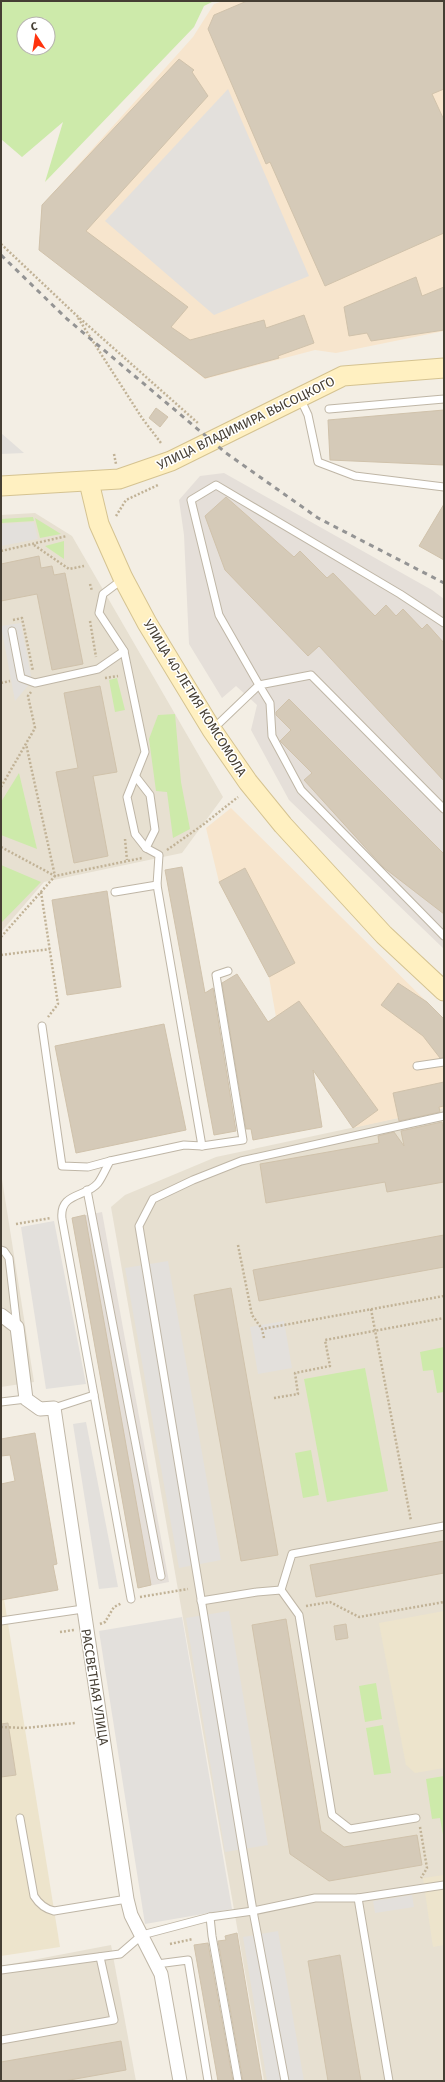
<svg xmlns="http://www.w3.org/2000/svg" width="445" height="2082" font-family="'Fira Sans',sans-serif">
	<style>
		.residential { fill: #e7e0d1 }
		.commercial { fill: #f7e5cd }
		.industrial { fill: #e5dfd9 }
		.education { fill: #ede4cc }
		.green { fill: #cdeaaa; fill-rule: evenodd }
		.parking { fill: #e3e0dc }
		.building { fill: #d5cab8; stroke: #d0c2ab }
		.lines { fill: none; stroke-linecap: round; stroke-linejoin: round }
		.service-casing { stroke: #bfb6a6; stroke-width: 9 }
		.minor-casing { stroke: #bfb6a6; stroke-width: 15 }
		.secondary-casing { stroke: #d5c391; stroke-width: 21 }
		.path { stroke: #c1b296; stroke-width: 2.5; stroke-dasharray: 2 2; stroke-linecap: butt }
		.service { stroke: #fff; stroke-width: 7 }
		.minor { stroke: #fff; stroke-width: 13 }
		.secondary { stroke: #fff0c1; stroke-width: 19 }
		.rail { stroke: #949494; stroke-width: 3; stroke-dasharray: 5 5; stroke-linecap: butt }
		.labels { text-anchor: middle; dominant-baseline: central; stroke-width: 3; stroke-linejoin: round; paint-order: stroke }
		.street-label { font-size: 13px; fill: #453e33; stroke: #fff }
	</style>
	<rect width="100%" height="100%" fill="#f3eee4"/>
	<g class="residential">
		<polygon points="35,513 72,536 223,797 182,853 44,882 1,932 1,515"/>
		<polygon points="444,1108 444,2081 264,2081 111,1207 125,1195 216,1157"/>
		<polygon points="1,1173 34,1382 1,1387"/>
		<polygon points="111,1945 136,2081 1,2081 1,1966"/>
	</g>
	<g class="commercial">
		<polygon points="223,1 444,1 444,331 336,353 315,350 205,379 39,249 42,205 193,37 214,4"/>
		<polygon points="231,808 444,1019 444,1108 353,1128 276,1017 269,977 219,882 206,828"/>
	</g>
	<g class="industrial">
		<polygon points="224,473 432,590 444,599 444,949 289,800 251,730 257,705 236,686 222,698 189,644 184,535 179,500 200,476"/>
		<polygon points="102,1212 169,1582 138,1588 72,1218"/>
	</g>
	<g class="education">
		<polygon points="1,1580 60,1947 1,1956"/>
		<polygon points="444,1611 444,1768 415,1773 406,1765 379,1623"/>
		<polygon points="444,1875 444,1945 433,1947 423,1878"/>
	</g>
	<g class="green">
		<path d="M1 1H214L204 6 194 27 45 182 63 122 22 157 1 139ZM24 24H48V48H24Z"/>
		<polygon points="33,517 34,521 1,523 1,519"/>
		<polygon points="35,518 61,534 40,538"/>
		<polygon points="64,541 64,559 45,546"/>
		<polygon points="117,678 125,710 115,712 109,680"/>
		<polygon points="175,714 181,782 190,829 173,838 167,792 156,791 149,739 158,715"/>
		<polygon points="19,773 37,849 1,835 1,802"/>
		<polygon points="1,865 41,882 1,923"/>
		<polygon points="444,1347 444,1392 437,1393 433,1370 423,1371 420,1352"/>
		<polygon points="365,1368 388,1491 327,1502 304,1379"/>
		<polygon points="311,1450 319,1495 303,1498 295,1453"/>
		<polygon points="376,1683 382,1719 365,1722 359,1686"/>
		<polygon points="383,1725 391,1773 374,1775 366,1728"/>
		<polygon points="444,1776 444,1840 440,1818 432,1819 426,1779"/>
	</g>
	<g class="parking">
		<polygon points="228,89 309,276 214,315 105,221"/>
		<polygon points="1,433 24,453 1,454"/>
		<polygon points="34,522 38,539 1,546 1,524"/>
		<polygon points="21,623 32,681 15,701 1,626"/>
		<polygon points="54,1221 86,1384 46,1389 21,1227"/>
		<polygon points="168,1261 221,1560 179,1568 125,1268"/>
		<polygon points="284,1321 292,1368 258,1374 250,1327"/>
		<polygon points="86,1422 118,1587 99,1589 73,1424"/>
		<polygon points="229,1611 268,1845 225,1852 186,1618"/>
		<polygon points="182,1617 232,1909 145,1924 99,1631"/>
		<polygon points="412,1895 414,1907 375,1913 373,1901"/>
		<polygon points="278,1931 304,2081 267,2081 243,1937"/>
	</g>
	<g class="building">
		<polygon points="247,1 444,1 444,89 432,94 444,120 444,233 325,286 270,162 266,164 208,29 214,15"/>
		<polygon points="179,59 194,70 192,72 208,96 86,231 188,307 171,327 190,340 264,320 266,328 304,315 314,343 278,356 279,358 205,378 39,250 42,205"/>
		<polygon points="416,277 422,296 444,287 444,330 371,341 367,333 349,336 344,307"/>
		<polygon points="156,408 168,417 160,427 149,418"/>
		<polygon points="444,410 444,465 330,460 328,420"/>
		<polygon points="226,497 294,557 300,551 327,578 333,573 375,616 386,605 396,616 403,609 422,629 427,624 444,643 444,781 319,646 308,656 225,570 205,516"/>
		<polygon points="444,504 444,560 419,546"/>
		<polygon points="39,556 41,568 52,566 54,575 65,573 83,664 52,670 37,594 1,601 1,564"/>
		<polygon points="100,686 117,772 93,776 108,856 74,863 56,772 78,768 64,693"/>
		<polygon points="289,699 444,854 444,914 383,867 304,780 312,773 280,741 291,730 276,715 276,712"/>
		<polygon points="182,867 205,993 213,988 236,1131 214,1135 165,870"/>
		<polygon points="245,868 295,963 269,977 219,882"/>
		<polygon points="107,891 121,987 67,995 52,900"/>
		<polygon points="237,974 268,1022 299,1001 378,1110 353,1128 313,1070 322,1127 253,1140 251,1129 246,1129 222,983"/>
		<polygon points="398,983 427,1002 444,1019 444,1057 440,1058 423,1036 381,1005"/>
		<polygon points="164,1024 186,1130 76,1153 55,1046"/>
		<polygon points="444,1082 444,1106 439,1107 440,1112 399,1121 393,1093"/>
		<polygon points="442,1122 444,1134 444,1182 387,1192 385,1182 266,1203 260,1164 379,1143 378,1136 394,1132 404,1146 401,1131"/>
		<polygon points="85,1215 151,1585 138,1588 72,1218"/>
		<polygon points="444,1235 444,1267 259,1301 253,1270"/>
		<polygon points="231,1288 278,1555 241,1561 194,1295"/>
		<polygon points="35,1433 57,1564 53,1565 58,1590 1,1600 1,1484 15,1481 10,1455 1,1456 1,1439"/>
		<polygon points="444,1541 444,1573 316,1597 310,1565"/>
		<polygon points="286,1619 321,1831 344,1847 417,1835 422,1865 329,1881 290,1854 252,1625"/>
		<polygon points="346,1624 348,1638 336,1640 334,1626"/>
		<polygon points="8,1723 16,1775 1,1777 1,1724"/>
		<polygon points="237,1933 262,2081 243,2081 218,1941 226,1940 225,1936"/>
		<polygon points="208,1943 233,2081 218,2081 194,1945"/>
		<polygon points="340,1955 351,2023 361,2081 328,2081 308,1961"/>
		<polygon points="121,2041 126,2070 64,2081 1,2081 1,2062"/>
	</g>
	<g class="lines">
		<defs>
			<g id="service">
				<polyline points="300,398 308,415 318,462 355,476 444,487"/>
				<polyline points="329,409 444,399"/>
				<polyline points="12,631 21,678 35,683 98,669 124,651"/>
				<polyline points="212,730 259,685 219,615 191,500 216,485 400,594 444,623"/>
				<polyline points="136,777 150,795 155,830 146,848"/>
				<polyline points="444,809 311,675 259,685 270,703 272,736 301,790 444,936"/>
				<polyline points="115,892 157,885"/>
				<polyline points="42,1026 62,1166 88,1167 110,1161"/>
				<polyline points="417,1066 444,1062"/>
				<polyline points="202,1146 243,1140 216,975 228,971"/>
				<polyline points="87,1190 161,1576"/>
				<polyline points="1,1250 4,1251 9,1258 17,1327"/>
				<polyline points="94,1395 131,1599"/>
				<polyline points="1,1402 26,1399"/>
				<path d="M54 1408 94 1395 62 1219C59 1192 86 1198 98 1183 103 1176 106 1168 110 1161L184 1145 202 1146 157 885 159 855 146 848 135 834 127 797 145 752 124 651 99 613 103 594 123 579"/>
				<polyline points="201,1601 257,1592 281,1590"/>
				<polyline points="1,1621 83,1609"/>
				<path d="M20 1818 34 1896C39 1904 45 1909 54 1911L127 1899"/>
				<polyline points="416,1818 350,1829 332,1815 299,1615 281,1590 292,1554 444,1526"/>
				<polyline points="358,1898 389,2081"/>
				<polyline points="210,1917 212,1936 238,2081"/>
				<polyline points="157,1964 188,1960 208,2081"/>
				<polyline points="1,1970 120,1954 142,1935 210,1917 253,1911 315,1898 358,1898 444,1885"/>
				<polyline points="1,2040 114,2020 100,1957"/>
				<polyline points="285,2081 253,1911 139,1226 153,1199 193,1180 241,1161 444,1116"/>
			</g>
			<polyline id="minor" points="1,1315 17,1327 26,1399 40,1409 54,1408 127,1899 131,1915 161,1974 180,2081"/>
			<g id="secondary">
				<polyline points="89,482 99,524 123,578 147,623 212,730 248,782 283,825 384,935 444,991"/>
				<polyline points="1,486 119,479 171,461 343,376 444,368"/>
			</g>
		</defs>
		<use href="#service" class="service-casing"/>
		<use href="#minor" class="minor-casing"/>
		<use href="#secondary" class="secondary-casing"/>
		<g class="path">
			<polyline points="1,244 75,314 199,424"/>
			<polyline points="78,318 142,418 161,443"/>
			<polyline points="114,454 116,464"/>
			<polyline points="116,516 126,500 158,485"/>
			<polyline points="34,545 69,569 84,566"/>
			<polyline points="1,551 67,536"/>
			<polyline points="90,584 92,591"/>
			<polyline points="13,620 22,618 33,671"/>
			<polyline points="90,621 96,657"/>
			<polyline points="105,678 118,676"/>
			<polyline points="1,683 10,681"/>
			<polyline points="1,787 35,728 28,696 31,692"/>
			<polyline points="125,839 127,860"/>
			<polyline points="1,847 55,876 26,744"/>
			<polyline points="167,850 204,824 238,797"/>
			<polyline points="41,892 58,1004 48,1017"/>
			<polyline points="1,937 55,876 142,858"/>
			<polyline points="1,955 50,949"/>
			<polyline points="16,1224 51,1218"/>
			<polyline points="238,1245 252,1315 262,1329"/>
			<polyline points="371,1309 411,1521"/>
			<polyline points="264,1338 262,1329 444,1296"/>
			<polyline points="274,1398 298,1394 295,1373 330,1366 325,1340 444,1318"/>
			<polyline points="140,1597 188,1589"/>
			<polyline points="306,1606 330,1602 359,1617 444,1602"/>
			<polyline points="100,1624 105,1622 114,1607 122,1603"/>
			<polyline points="60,1632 74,1630"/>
			<polyline points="1,1727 25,1728 75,1723"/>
			<polyline points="420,1827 427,1868 421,1878"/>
			<polyline points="170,1944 193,1939"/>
		</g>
		<use href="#service" class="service"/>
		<use href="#minor" class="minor"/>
		<use href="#secondary" class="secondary"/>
		<polyline class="rail" points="1,255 67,319 226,453 318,518 444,583"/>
	</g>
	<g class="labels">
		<g class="street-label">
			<text transform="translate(246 423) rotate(-26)">УЛИЦА ВЛАДИМИРА ВЫСОЦКОГО</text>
			<text transform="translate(195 698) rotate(58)">УЛИЦА 40-ЛЕТИЯ КОМСОМОЛА</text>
			<text transform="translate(95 1687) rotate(81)">РАССВЕТНАЯ УЛИЦА</text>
		</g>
	</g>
	<rect width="445" height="2082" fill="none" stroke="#453e33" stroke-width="4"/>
	<g transform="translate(36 36) rotate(348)"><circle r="19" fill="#ffffff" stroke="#b5b2ad"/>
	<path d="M0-3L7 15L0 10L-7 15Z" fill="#ff330e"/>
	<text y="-6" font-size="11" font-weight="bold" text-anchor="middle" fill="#453e33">С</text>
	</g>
</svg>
